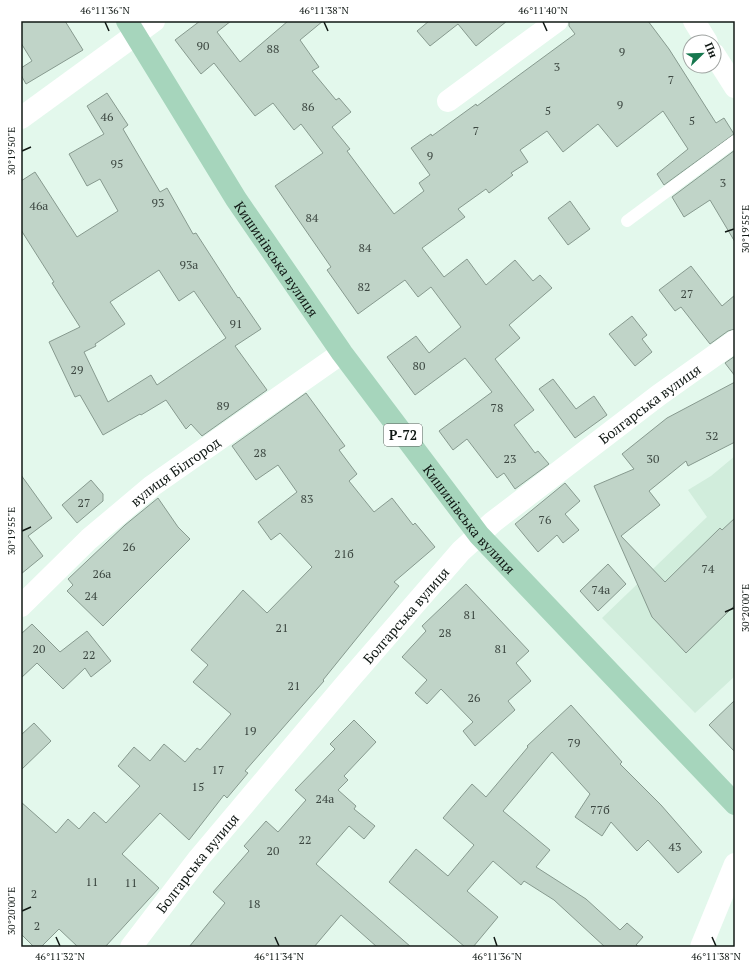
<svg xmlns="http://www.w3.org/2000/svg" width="756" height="968" font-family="'PT Serif',serif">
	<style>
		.built { fill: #d1eddc }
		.building { fill: #c0d4c8; stroke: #879a8f; fill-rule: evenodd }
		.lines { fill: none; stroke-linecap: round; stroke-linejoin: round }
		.service { stroke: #fff; stroke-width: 12 }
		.minor { stroke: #fff; stroke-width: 22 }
		.tertiary { stroke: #fff; stroke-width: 22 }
		.primary { stroke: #a6d5bc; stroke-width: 22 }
		.ticks { fill: none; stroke: #101814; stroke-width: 1.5 }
		.labels { text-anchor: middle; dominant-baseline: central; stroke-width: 3; stroke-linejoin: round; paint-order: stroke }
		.number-label { font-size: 12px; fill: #3c4741 }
		.shield { fill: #fff; stroke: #585d5a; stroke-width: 1 }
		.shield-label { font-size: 13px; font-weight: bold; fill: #101814 }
		.street-label { font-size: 14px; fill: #101814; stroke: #fff }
		.neatline { fill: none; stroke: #101814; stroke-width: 1.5 }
		.ticks-label { font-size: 10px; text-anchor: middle; fill: #101814 }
	</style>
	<rect width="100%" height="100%" fill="#e3f8ec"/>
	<polygon class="built" points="735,456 735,676 695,713 602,618 707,517 688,490 711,476"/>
	<g class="building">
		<polygon points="21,21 65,21 83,50 26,84 21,75 21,68 32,61 21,43"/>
		<polygon points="200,21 231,21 217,32 240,62 288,21 323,21 300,40 319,67 312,71 336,100 339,98 351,112 332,127 350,149 347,151 394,214 424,191 419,183 430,175 411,148 431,134 432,136 476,104 477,106 575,34 569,26 569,21 648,21 669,49 716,123 724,118 734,134 664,185 657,174 688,149 663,111 617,147 598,124 563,152 547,131 520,150 528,162 511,173 513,175 489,193 486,189 458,209 465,217 422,248 444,277 467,259 486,285 515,260 533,281 540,275 552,288 509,325 520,338 495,359 534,410 514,425 535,453 538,451 549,464 515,489 504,473 497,478 467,439 453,450 439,431 492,392 465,358 415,395 387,357 416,336 429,353 461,327 431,287 418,297 405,280 358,314 327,270 331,267 275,186 323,153 301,124 294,130 273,103 255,116 214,63 201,74 175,40"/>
		<polygon points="429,21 507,21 476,46 458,24 430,46 417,31"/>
		<path d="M107 93 128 125 123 129 160 192 167 188 193 234 196 233 238 298 239 297 261 329 235 346 267 390 202 436 191 424 186 429 166 400 141 415 140 414 103 435 80 395 75 397 49 342 80 327 52 283 54 282 21 230V181L35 172 77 237 118 211 100 179 87 186 69 154 104 134 87 106ZM159 270 179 301 194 291 226 338 157 385 151 375 108 402 84 352 96 346 95 344 125 324 110 302Z"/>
		<polygon points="735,150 735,242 710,200 684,217 672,197"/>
		<polygon points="570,201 590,229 568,245 548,218"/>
		<polygon points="691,266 722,306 735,295 735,329 728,331 710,344 681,307 675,311 659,290"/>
		<polygon points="632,316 647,335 642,339 652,352 635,366 609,334"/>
		<polygon points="735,356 735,376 725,363"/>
		<polygon points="553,379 576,409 594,396 607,415 575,438 539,389"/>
		<polygon points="735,382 735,442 688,466 686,461 649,491 660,505 621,536 665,582 720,528 722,530 735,518 735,605 686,653 652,617 594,486 634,469 622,454 667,418"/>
		<polygon points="306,393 345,446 339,450 357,474 349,481 374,512 392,498 413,525 415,523 435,547 394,582 399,586 323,680 324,681 245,771 248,773 227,798 224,795 189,840 160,813 122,854 159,888 105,947 78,947 59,929 41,947 34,947 21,934 21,802 56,833 68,819 79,829 94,812 106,823 140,786 118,766 134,747 150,761 164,744 185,762 197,748 200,750 231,714 193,682 208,665 191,650 243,590 267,613 312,567 280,533 271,540 258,522 297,492 278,465 256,480 232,446"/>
		<polygon points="21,475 52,518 28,536 43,556 21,574"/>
		<polygon points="91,480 103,494 103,501 77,523 62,505"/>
		<polygon points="565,483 580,501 565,514 579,530 563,543 557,535 538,552 515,524"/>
		<polygon points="158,498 178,527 190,539 103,626 67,591 73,585 68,579 125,525"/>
		<polygon points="608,564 626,584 598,611 580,591"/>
		<polygon points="466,584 529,651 516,663 531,681 508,701 515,710 475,746 463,731 473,722 441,689 427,704 415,693 427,680 402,657 426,631 422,626"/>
		<polygon points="32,624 60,652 87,631 111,661 91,677 85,668 63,689 37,663 21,678 21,634"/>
		<polygon points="735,700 735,752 709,725"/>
		<polygon points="571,705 622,762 620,764 661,805 702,852 678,873 648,840 637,851 611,822 602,836 575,817 590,794 552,752 503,811 550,850 536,867 586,899 620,930 627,923 643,937 636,945 639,947 605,947 554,900 524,881 521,885 493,861 467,891 498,917 473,947 465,947 389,882 416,849 448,876 474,845 443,818 472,784 486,797 528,747 527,746"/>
		<polygon points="354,720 376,742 344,776 348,780 338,790 356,806 354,809 375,826 364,839 349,826 316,864 411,947 377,947 341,915 314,947 189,947 225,903 213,892 249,851 244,846 266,821 278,832 306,800 295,790 335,749 330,744"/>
		<polygon points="34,723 51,741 21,770 21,735"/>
	</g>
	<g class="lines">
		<polyline class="service" points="627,221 735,141"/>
		<g class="minor">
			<polyline points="694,21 707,42"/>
			<polyline points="135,35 154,21"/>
			<polyline points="714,54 735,87"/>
			<polyline points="448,101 557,21"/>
			<path id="s1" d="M21 606 89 539 152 486 342 353"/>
			<path id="s2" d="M131 947 199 858 349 680 461 551 493 522 659 395 735 341"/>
			<polyline points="701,947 735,864"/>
		</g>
		<polyline class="tertiary" points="21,118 135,35"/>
		<path class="primary" id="s3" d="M127 21 236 199 342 353 479 535 735 804"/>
	</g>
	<path class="ticks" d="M105 22 109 31M324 22 328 31M543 22 547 31M22 151 31 147M725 232 734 229M22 531 31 527M725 612 734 608M22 911 31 907M56 937 60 946M275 937 279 946M494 937 497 946M712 937 716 946"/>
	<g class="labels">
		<g class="number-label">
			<text x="203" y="45">90</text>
			<text x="273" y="48">88</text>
			<text x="622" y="51">9</text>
			<text x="557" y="66">3</text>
			<text x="671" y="79">7</text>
			<text x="620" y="104">9</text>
			<text x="308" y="106">86</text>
			<text x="548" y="110">5</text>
			<text x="107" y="116">46</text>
			<text x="692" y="120">5</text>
			<text x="476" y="130">7</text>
			<text x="430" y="155">9</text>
			<text x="117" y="163">95</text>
			<text x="723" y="182">3</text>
			<text x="158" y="202">93</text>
			<text x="39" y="205">46а</text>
			<text x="312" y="217">84</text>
			<text x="365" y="247">84</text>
			<text x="189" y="264">93а</text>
			<text x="364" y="286">82</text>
			<text x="687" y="293">27</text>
			<text x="236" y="323">91</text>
			<text x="419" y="365">80</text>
			<text x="77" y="369">29</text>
			<text x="223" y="405">89</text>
			<text x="497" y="407">78</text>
			<text x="712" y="435">32</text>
			<text x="260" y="452">28</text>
			<text x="510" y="458">23</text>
			<text x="653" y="458">30</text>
			<text x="307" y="498">83</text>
			<text x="84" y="502">27</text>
			<text x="545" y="519">76</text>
			<text x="129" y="546">26</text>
			<text x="344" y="553">21б</text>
			<text x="708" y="568">74</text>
			<text x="102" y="573">26а</text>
			<text x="601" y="589">74а</text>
			<text x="91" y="595">24</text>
			<text x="470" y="614">81</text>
			<text x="282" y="627">21</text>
			<text x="445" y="632">28</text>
			<text x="39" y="648">20</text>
			<text x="501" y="648">81</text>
			<text x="89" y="654">22</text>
			<text x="294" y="685">21</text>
			<text x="474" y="697">26</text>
			<text x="250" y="730">19</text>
			<text x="574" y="742">79</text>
			<text x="218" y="769">17</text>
			<text x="198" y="786">15</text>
			<text x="325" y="798">24а</text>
			<text x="600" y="809">77б</text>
			<text x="305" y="839">22</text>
			<text x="675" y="846">43</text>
			<text x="273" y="850">20</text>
			<text x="92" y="881">11</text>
			<text x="131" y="882">11</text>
			<text x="34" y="893">2</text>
			<text x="254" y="903">18</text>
			<text x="37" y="925">2</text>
		</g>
		<rect class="shield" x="384" y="424" width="38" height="22" rx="3"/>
		<g class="shield-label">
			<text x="403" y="435">Р-72</text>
		</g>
		<g class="street-label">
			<text stroke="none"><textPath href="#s3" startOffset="281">Кишинівська вулиця</textPath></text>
			<text stroke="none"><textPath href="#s2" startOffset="755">Болгарська вулиця</textPath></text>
			<text stroke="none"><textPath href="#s1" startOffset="205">вулиця Білгород</textPath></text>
			<text stroke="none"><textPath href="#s3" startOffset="605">Кишинівська вулиця</textPath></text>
			<text stroke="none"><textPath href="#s2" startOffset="431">Болгарська вулиця</textPath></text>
			<text stroke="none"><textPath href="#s2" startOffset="107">Болгарська вулиця</textPath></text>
		</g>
	</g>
	<rect width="756" height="968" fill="none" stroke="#ffffff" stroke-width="44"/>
	<g transform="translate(702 54) rotate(67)"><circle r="19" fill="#ffffff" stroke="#9fa3a1"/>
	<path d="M0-3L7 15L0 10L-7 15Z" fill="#16774e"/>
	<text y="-6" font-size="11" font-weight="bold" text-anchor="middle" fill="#101814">Пн</text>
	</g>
	<rect x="22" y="22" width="712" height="924" class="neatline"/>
	<g class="ticks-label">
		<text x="105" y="14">46°11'36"N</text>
		<text x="324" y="14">46°11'38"N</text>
		<text x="543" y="14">46°11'40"N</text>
		<text transform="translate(11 151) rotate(-90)" y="4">30°19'50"E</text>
		<text transform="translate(745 229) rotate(-90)" y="4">30°19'55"E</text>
		<text transform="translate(11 531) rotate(-90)" y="4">30°19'55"E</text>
		<text transform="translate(745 608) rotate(-90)" y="4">30°20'00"E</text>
		<text transform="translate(11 911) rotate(-90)" y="4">30°20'00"E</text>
		<text x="60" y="960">46°11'32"N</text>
		<text x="279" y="960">46°11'34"N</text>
		<text x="497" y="960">46°11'36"N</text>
		<text x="716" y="960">46°11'38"N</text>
	</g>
</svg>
